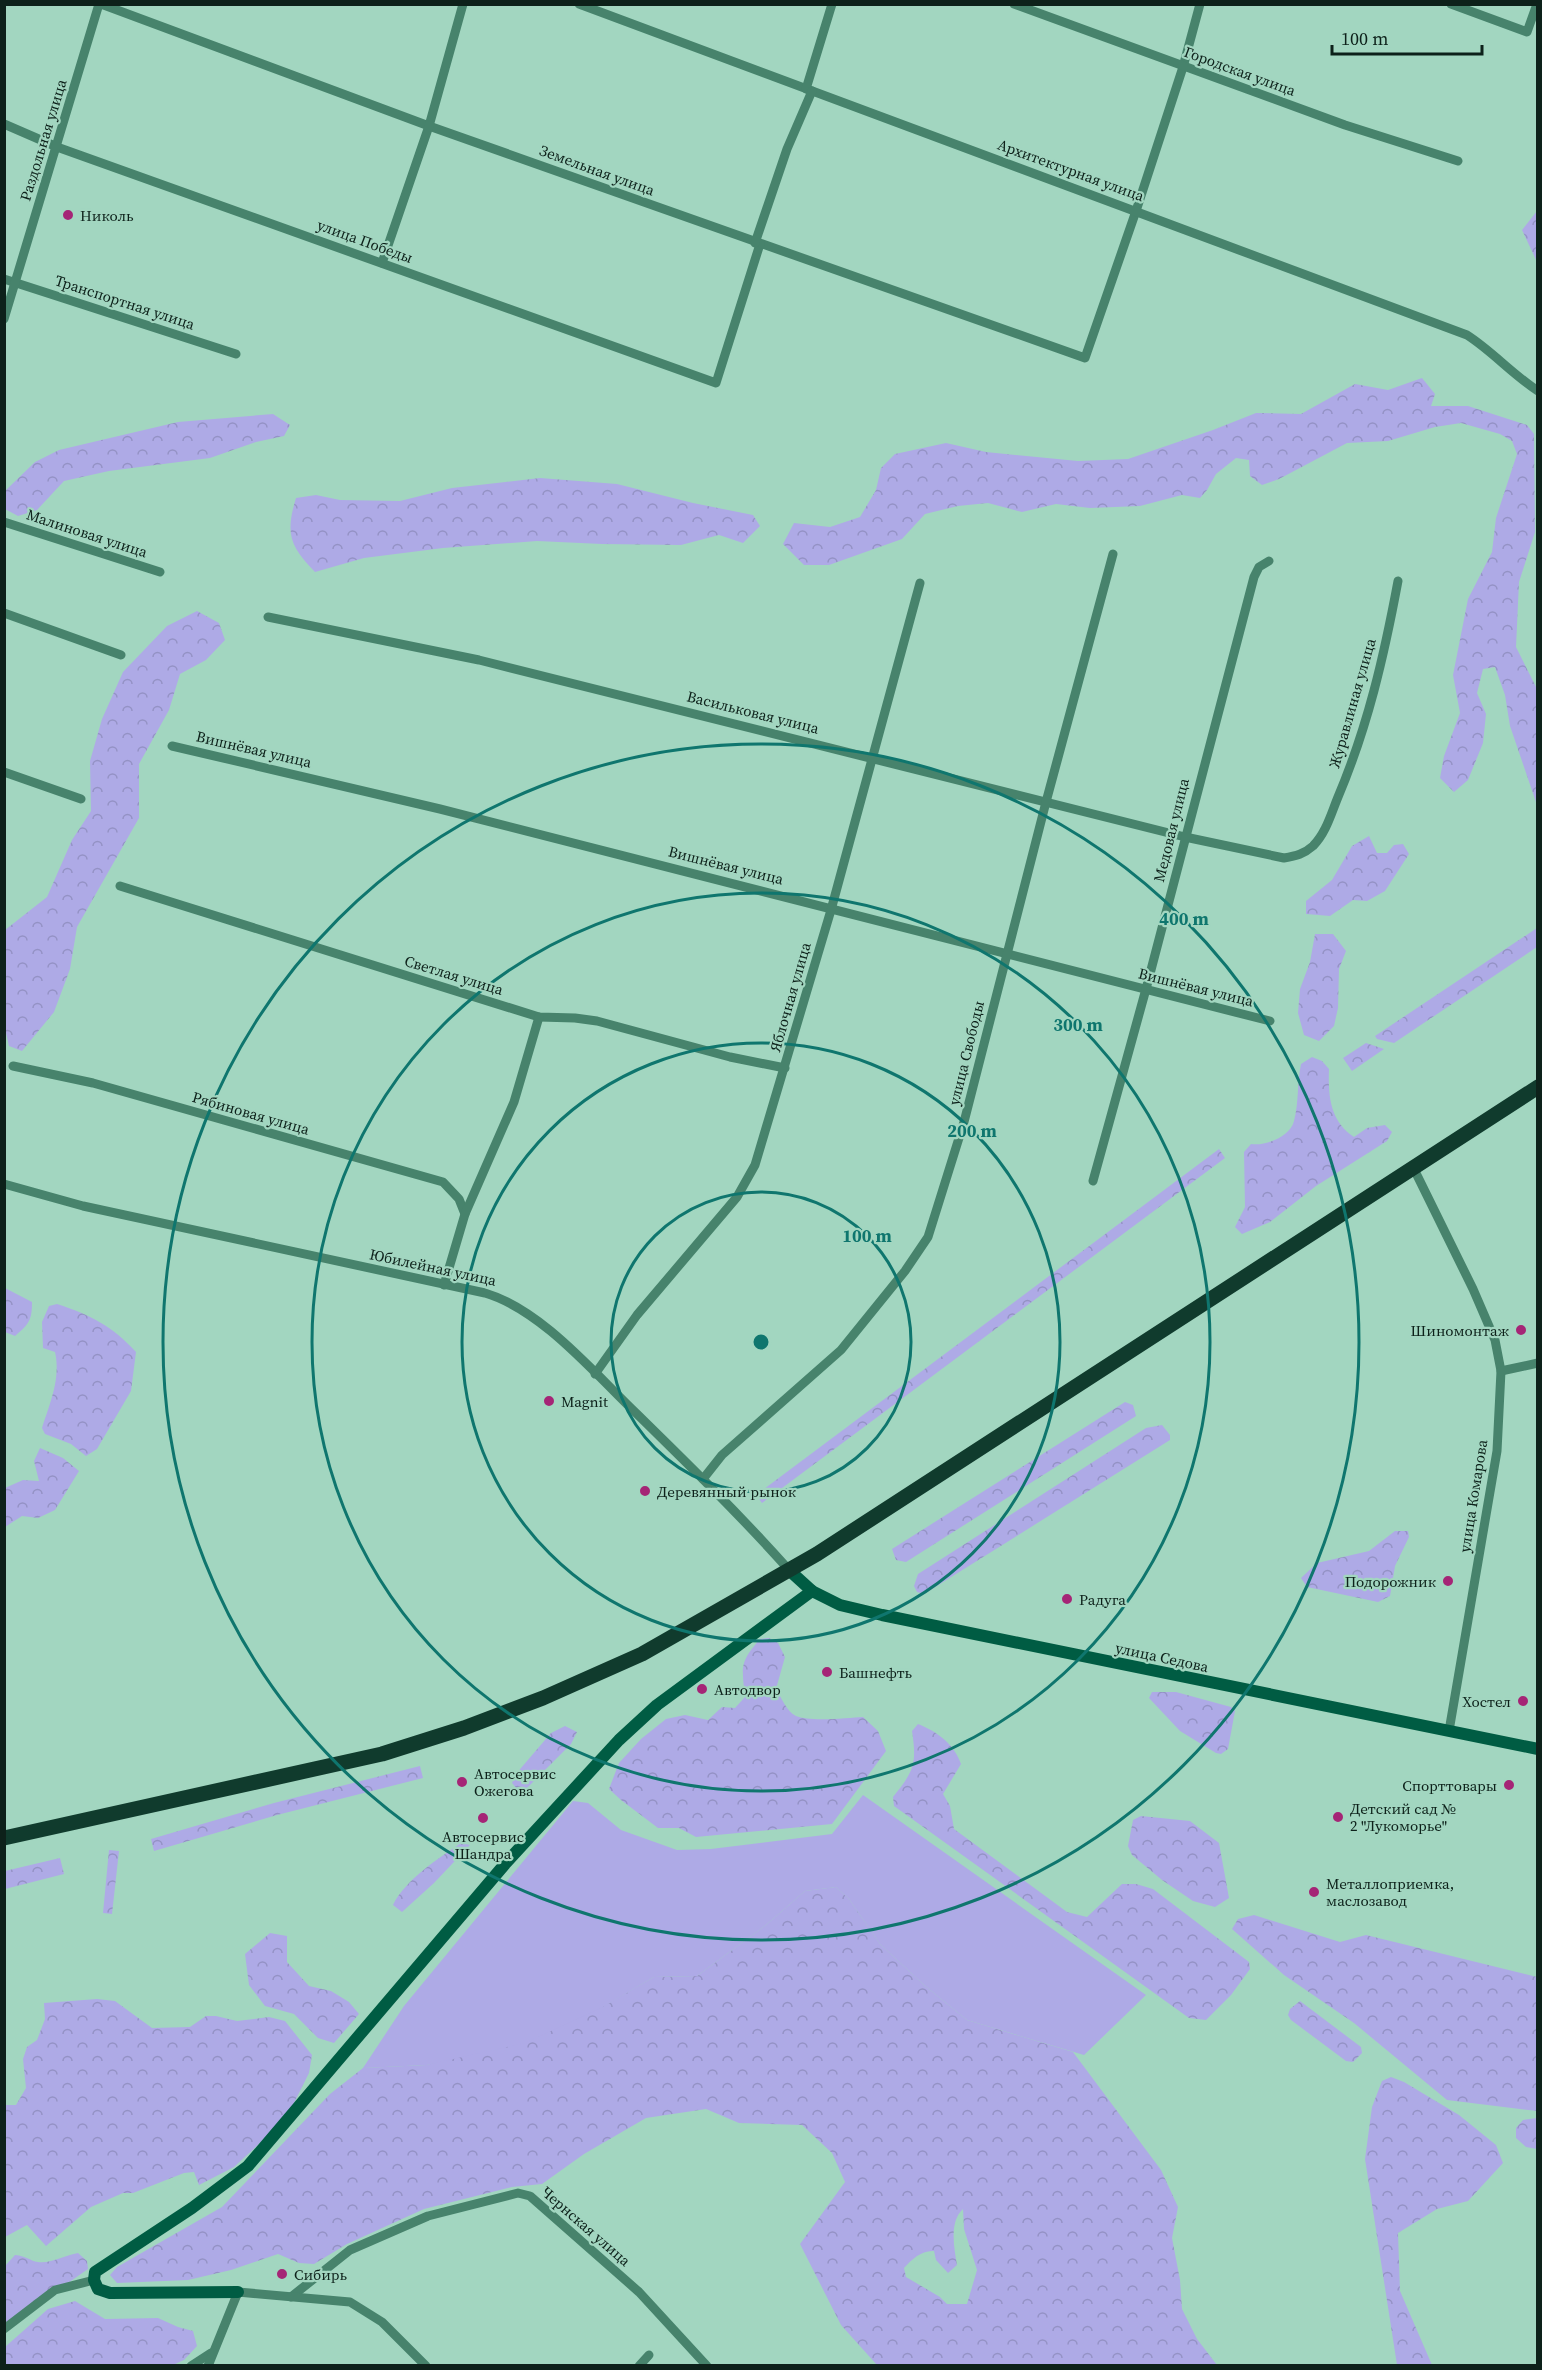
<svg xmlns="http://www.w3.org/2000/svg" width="1542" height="2370" font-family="'Source Serif 4',serif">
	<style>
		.forest { fill: url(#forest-crowns); fill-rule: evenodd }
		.garden { fill: #aeaae6 }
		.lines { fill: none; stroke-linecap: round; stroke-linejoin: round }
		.street { stroke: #47836c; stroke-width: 9 }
		.secondary { stroke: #005c43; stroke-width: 12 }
		.primary { stroke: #103b2d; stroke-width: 15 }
		.ring { fill: none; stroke: #0f766e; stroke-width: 3 }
		.poi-dot { fill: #a52576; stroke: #a2d6c0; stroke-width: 2 }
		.labels { text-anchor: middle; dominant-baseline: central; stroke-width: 4.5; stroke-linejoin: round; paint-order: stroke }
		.street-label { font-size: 15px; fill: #0d211a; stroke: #a2d6c0 }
		.poi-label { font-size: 15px; fill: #0d211a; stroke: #a2d6c0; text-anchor: start }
		.centre { fill: #0f766e; stroke: #a2d6c0; stroke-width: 3 }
		.ring-label { font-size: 18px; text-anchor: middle; font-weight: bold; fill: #0f766e; stroke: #a2d6c0; stroke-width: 4.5; stroke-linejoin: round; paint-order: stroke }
	</style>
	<defs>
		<pattern id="forest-crowns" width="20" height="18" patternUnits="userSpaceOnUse" patternTransform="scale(1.5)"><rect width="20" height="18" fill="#aeaae6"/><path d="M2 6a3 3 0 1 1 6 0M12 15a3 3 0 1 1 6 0" fill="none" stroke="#9492c5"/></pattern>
	</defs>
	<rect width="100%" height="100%" fill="#a2d6c0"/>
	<g class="forest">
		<polygon points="1537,211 1537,262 1522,230"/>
		<polygon points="1422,378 1435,394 1431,406 1468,406 1527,425 1534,434 1535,532 1519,582 1516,647 1537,689 1537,805 1510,726 1505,695 1495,667 1483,669 1477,693 1486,714 1483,743 1468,780 1454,792 1440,778 1444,756 1460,713 1453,675 1468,599 1492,552 1496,518 1517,454 1512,441 1500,434 1461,423 1435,427 1388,441 1347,443 1279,479 1262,485 1250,476 1249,460 1236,458 1216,474 1207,490 1200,498 1182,495 1140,506 1090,508 1056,504 1022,512 988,503 958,506 925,514 902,539 829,565 804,565 783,544 794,523 830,527 860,517 876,490 881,468 895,454 946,443 986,452 1078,461 1128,459 1213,430 1256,413 1301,414 1355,384 1388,390"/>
		<polygon points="273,414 290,425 284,436 256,442 210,458 109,471 64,481 37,510 18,516 5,509 5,491 35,462 59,450 178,422"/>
		<path d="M540 478 617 484 693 503 753 515 760 526 743 543 719 535 681 545 602 544 537 541 443 548 364 558 315 572C290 546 285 534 296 498L316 495 340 500 400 501 452 488Z"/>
		<polygon points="197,611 219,623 225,640 206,660 180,674 169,710 139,764 139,818 77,927 70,969 54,1012 22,1051 9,1046 4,1024 5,930 47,897 72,840 91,811 90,761 102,719 123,672 167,626"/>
		<polygon points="1369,836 1377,853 1387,853 1394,845 1403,844 1409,854 1385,891 1367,901 1353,900 1330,916 1306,914 1306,901 1332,880 1352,846"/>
		<polygon points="1537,928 1537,947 1394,1043 1377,1039 1375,1036"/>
		<polygon points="1315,934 1333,934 1346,951 1339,969 1338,1008 1334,1026 1319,1041 1304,1035 1298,1013 1300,989 1310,962"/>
		<polygon points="1366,1043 1384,1049 1352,1071 1343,1058"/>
		<path d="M1312 1057 1322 1061 1329 1069C1328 1096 1330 1121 1354 1137L1367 1128 1385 1125 1392 1132 1387 1141 1316 1186 1270 1222 1242 1234 1235 1227 1245 1207 1244 1152 1251 1144C1266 1146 1290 1137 1294 1121 1299 1103 1297 1082 1301 1064Z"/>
		<polygon points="1219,1149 1225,1158 762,1503 756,1495"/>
		<path d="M5 1288 32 1302C32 1320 29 1324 15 1336L5 1332Z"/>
		<path d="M57 1304C91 1315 112 1326 136 1352L131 1391 97 1449 86 1456 71 1444 45 1434 42 1428C50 1403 61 1378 55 1352L43 1348 42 1322 49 1306Z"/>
		<polygon points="1125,1402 1133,1405 1136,1416 906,1562 896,1560 892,1549"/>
		<polygon points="1162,1425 1170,1435 1170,1440 924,1594 917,1592 914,1586 918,1574 1146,1428"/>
		<polygon points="40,1448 63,1458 79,1471 55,1510 38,1518 22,1516 5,1527 5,1488 23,1480 39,1481 34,1461"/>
		<polygon points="1395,1531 1408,1531 1409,1537 1395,1566 1390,1596 1378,1602 1307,1587 1301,1578 1317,1563 1369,1551"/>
		<path d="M769 1638 778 1643 785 1657 776 1689C781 1697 787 1712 796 1716 809 1722 848 1718 863 1717L878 1731 886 1751 832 1824 696 1837 679 1828H658L621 1800 609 1789 619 1763 641 1739 666 1719 685 1715 708 1720 722 1707 735 1708 745 1697C742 1667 739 1663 760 1639Z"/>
		<polygon points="1152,1692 1176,1692 1231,1707 1235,1711 1228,1749 1221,1754 1216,1753 1180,1731 1149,1698"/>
		<path d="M918 1724C938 1732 954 1744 961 1764L943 1794 950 1806 954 1829 1067 1912 1087 1917 1122 1884H1136L1153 1889 1249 1962 1250 1969 1231 1995 1206 2020 1189 2018 894 1806 893 1797C914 1771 917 1764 912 1731Z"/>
		<polygon points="565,1726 577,1732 571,1744 527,1788 516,1788 512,1783 515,1775 551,1733"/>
		<polygon points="420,1766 423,1778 277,1815 154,1851 151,1839 274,1803"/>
		<polygon points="1141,1816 1190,1821 1219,1843 1229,1898 1215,1907 1193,1901 1162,1880 1132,1855 1128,1846 1133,1820"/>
		<path d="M461 1843 470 1845 434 1883 402 1912 393 1905C405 1880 439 1858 461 1843Z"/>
		<polygon points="109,1850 119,1851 112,1914 103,1913"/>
		<polygon points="60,1858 64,1874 5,1889 5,1871"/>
		<path d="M836 1887 849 1899 880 1944 924 1985 967 2020 1073 2052 1161 2170 1178 2207 1172 2238 1180 2280 1182 2309 1197 2339 1217 2365H877L841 2325 800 2244 845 2182 832 2153 802 2125 739 2123 706 2109 646 2118 584 2154 542 2184 512 2187 424 2209 347 2244 314 2264 299 2263 278 2254 231 2270 188 2280 117 2283 110 2275 117 2267 222 2207 330 2094 363 2068 427 2065 602 2007 654 1977 697 1976 766 1925 805 1891ZM963 2209 964 2229 977 2270 967 2304H947L940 2297 906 2277 904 2268C912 2259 922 2250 934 2251L936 2260 948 2273 957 2265C954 2247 949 2222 963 2209Z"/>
		<polygon points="1254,1915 1340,1942 1366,1935 1537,1977 1537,2111 1447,2100 1354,2023 1284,1975 1232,1929 1238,1919"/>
		<polygon points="270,1933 287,1936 287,1962 309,1986 331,1991 349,2002 359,2014 334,2043 318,2038 294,2014 265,2006 249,1985 245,1954"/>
		<polygon points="97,1999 115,2001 152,2028 190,2027 206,2016 216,2016 237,2021 269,2017 285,2021 312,2055 309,2073 286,2119 234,2167 199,2185 194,2172 184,2173 133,2193 123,2193 91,2207 46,2246 27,2225 5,2237 4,2105 16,2105 26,2088 23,2059 27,2047 37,2040 45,2019 44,2003"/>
		<polygon points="1300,2001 1361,2047 1362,2053 1353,2062 1346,2061 1291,2020 1288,2015 1290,2009"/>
		<polygon points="1391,2077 1404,2082 1459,2115 1496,2145 1503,2163 1468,2201 1437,2209 1398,2233 1400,2291 1432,2365 1397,2365 1365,2159 1372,2107 1382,2081"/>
		<polygon points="1537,2118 1538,2118 1537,2149 1526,2147 1516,2138 1516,2128 1523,2120"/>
		<path d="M78 2253 87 2261 88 2269 5 2327V2266L15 2255C27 2256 30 2261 38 2262 51 2264 65 2255 78 2253Z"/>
		<polygon points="75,2301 105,2319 158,2318 178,2327 193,2331 197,2346 184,2360 173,2365 5,2365 5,2347 48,2309"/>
	</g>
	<polygon class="garden" points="863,1795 1146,1995 1084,2055 967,2020 924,1985 880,1944 849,1899 836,1887 805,1891 766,1925 697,1976 654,1977 603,2007 525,2043 427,2065 363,2068 404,2006 573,1801 588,1803 621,1830 677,1850 711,1849 832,1834"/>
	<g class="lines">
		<g class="street">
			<polyline points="101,4 429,126 1085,358 1136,211 1183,67 1200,4"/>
			<path d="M579 4 1467 335C1492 351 1512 374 1538 391"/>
			<polyline points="1014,4 1345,125 1458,161"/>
			<polyline points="1451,4 1527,32 1537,4"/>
			<polyline points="806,89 832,4"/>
			<polyline points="4,124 57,147 716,383 760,244"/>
			<polyline points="755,243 787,149 812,91"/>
			<polyline points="382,263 429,126 463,4"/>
			<polyline points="4,279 236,354"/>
			<polyline points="4,319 99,4"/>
			<polyline points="4,522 160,572"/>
			<polyline points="4,613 121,655"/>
			<path d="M268 617 479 660 1185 837 1284 858C1296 856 1304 854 1313 846 1326 833 1331 814 1338 797 1368 726 1384 656 1398 581"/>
			<polyline points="172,746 440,809 1270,1021"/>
			<polyline points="4,772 81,799"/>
			<polyline points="120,886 539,1017 575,1018 597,1021 730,1057 785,1068"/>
			<polyline points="13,1066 93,1083 443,1182 459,1199 465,1214"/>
			<polyline points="1413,1167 1473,1289 1495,1340 1501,1371 1497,1451 1449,1731"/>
			<polyline points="1093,1181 1146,989 1254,577 1259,567 1269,561"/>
			<path d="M4 1184 83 1206 485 1293C542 1310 594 1373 637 1414 689 1465 741 1516 790 1571"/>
			<polyline points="444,1285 465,1214 514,1102 539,1017"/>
			<polyline points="1501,1371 1538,1363"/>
			<polyline points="595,1374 637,1315 737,1197 755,1165 831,910 920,583"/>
			<polyline points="703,1479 722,1455 841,1350 905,1271 928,1237 964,1122 1046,802 1113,554"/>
			<polyline points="291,2297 350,2250 428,2216 518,2193 530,2196 639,2292 707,2366"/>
			<polyline points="4,2329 55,2290 94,2280"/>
			<polyline points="191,2366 211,2353"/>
			<polyline points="208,2366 238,2292 350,2302 382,2322 426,2366"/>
			<polyline points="639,2366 649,2355"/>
		</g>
		<g class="secondary">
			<polyline points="790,1571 812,1591 840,1605 882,1615 1538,1749"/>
			<polyline points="238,2292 110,2293 98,2289 94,2280 95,2272 192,2208 248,2166 505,1864 619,1740 657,1705 812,1591"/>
		</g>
		<polyline class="primary" points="4,1838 382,1754 464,1728 543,1698 642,1654 817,1554 1538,1087"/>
	</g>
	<g class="ring">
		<circle cx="761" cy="1342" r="150"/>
		<circle cx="761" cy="1342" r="299"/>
		<circle cx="761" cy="1342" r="449"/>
		<circle cx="761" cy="1342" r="598"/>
	</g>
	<g class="poi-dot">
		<circle cx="68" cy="215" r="6"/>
		<circle cx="1521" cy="1330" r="6"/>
		<circle cx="549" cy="1401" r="6"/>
		<circle cx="645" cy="1491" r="6"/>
		<circle cx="1448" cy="1581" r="6"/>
		<circle cx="1067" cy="1599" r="6"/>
		<circle cx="827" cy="1672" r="6"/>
		<circle cx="702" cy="1689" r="6"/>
		<circle cx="1523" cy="1701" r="6"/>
		<circle cx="462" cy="1782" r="6"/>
		<circle cx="1509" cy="1785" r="6"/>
		<circle cx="1338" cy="1817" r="6"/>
		<circle cx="483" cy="1818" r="6"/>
		<circle cx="1314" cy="1892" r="6"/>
		<circle cx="282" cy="2274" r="6"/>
	</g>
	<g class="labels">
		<g class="street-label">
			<text transform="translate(1240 71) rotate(20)">Городская улица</text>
			<text transform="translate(43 140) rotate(-73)">Раздольная улица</text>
			<text transform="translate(597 170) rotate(20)">Земельная улица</text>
			<text transform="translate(1071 170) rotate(20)">Архитектурная улица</text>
			<text transform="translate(365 241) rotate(20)">улица Победы</text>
			<text transform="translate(125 302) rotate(18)">Транспортная улица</text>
			<text transform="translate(87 533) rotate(18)">Малиновая улица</text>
			<text transform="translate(1352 703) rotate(-74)">Журавлиная улица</text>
			<text transform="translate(753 712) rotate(14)">Васильковая улица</text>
			<text transform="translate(254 749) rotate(13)">Вишнёвая улица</text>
			<text transform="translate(1171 830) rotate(-76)">Медовая улица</text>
			<text transform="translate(726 865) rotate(14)">Вишнёвая улица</text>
			<text transform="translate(454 975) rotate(17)">Светлая улица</text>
			<text transform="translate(1196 987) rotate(14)">Вишнёвая улица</text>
			<text transform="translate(790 997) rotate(-74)">Яблочная улица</text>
			<text transform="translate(966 1053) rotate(-76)">улица Свободы</text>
			<text transform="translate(251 1113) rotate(16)">Рябиновая улица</text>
			<text transform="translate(433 1267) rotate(12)">Юбилейная улица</text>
			<text transform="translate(1473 1496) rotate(-81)">улица Комарова</text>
			<text transform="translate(1162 1657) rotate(12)">улица Седова</text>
			<text transform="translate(586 2226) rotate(41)">Чернская улица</text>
		</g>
		<g class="poi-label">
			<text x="80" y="215">Николь</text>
			<text x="1509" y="1330" text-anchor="end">Шиномонтаж</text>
			<text x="561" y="1401">Magnit</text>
			<text x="657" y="1491">Деревянный рынок</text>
			<text x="1436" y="1581" text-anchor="end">Подорожник</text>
			<text x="1079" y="1599">Радуга</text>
			<text x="839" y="1672">Башнефть</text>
			<text x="714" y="1689">Автодвор</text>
			<text x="1511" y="1701" text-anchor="end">Хостел</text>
			<text x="474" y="1773">Автосервис<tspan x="474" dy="17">Ожегова</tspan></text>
			<text x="1497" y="1785" text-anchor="end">Спорттовары</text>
			<text x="1350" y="1808">Детский сад №<tspan x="1350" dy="17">2 "Лукоморье"</tspan></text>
			<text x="483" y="1836" text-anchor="middle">Автосервис<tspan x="483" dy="17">Шандра</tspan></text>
			<text x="1326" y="1883">Металлоприемка,<tspan x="1326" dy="17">маслозавод</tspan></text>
			<text x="294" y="2274">Сибирь</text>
		</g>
	</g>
	<circle cx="761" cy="1342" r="9" class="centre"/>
	<g class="ring-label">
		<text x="1184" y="925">400 m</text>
		<text x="1078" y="1031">300 m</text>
		<text x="972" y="1137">200 m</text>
		<text x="867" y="1242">100 m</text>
	</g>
	<rect width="1542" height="2370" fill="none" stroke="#0d211a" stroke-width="12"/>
	<path d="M1332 45v9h150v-9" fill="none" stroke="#0d211a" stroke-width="3"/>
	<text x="1341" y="45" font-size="18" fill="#0d211a" stroke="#a2d6c0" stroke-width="4.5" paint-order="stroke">100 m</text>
</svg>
